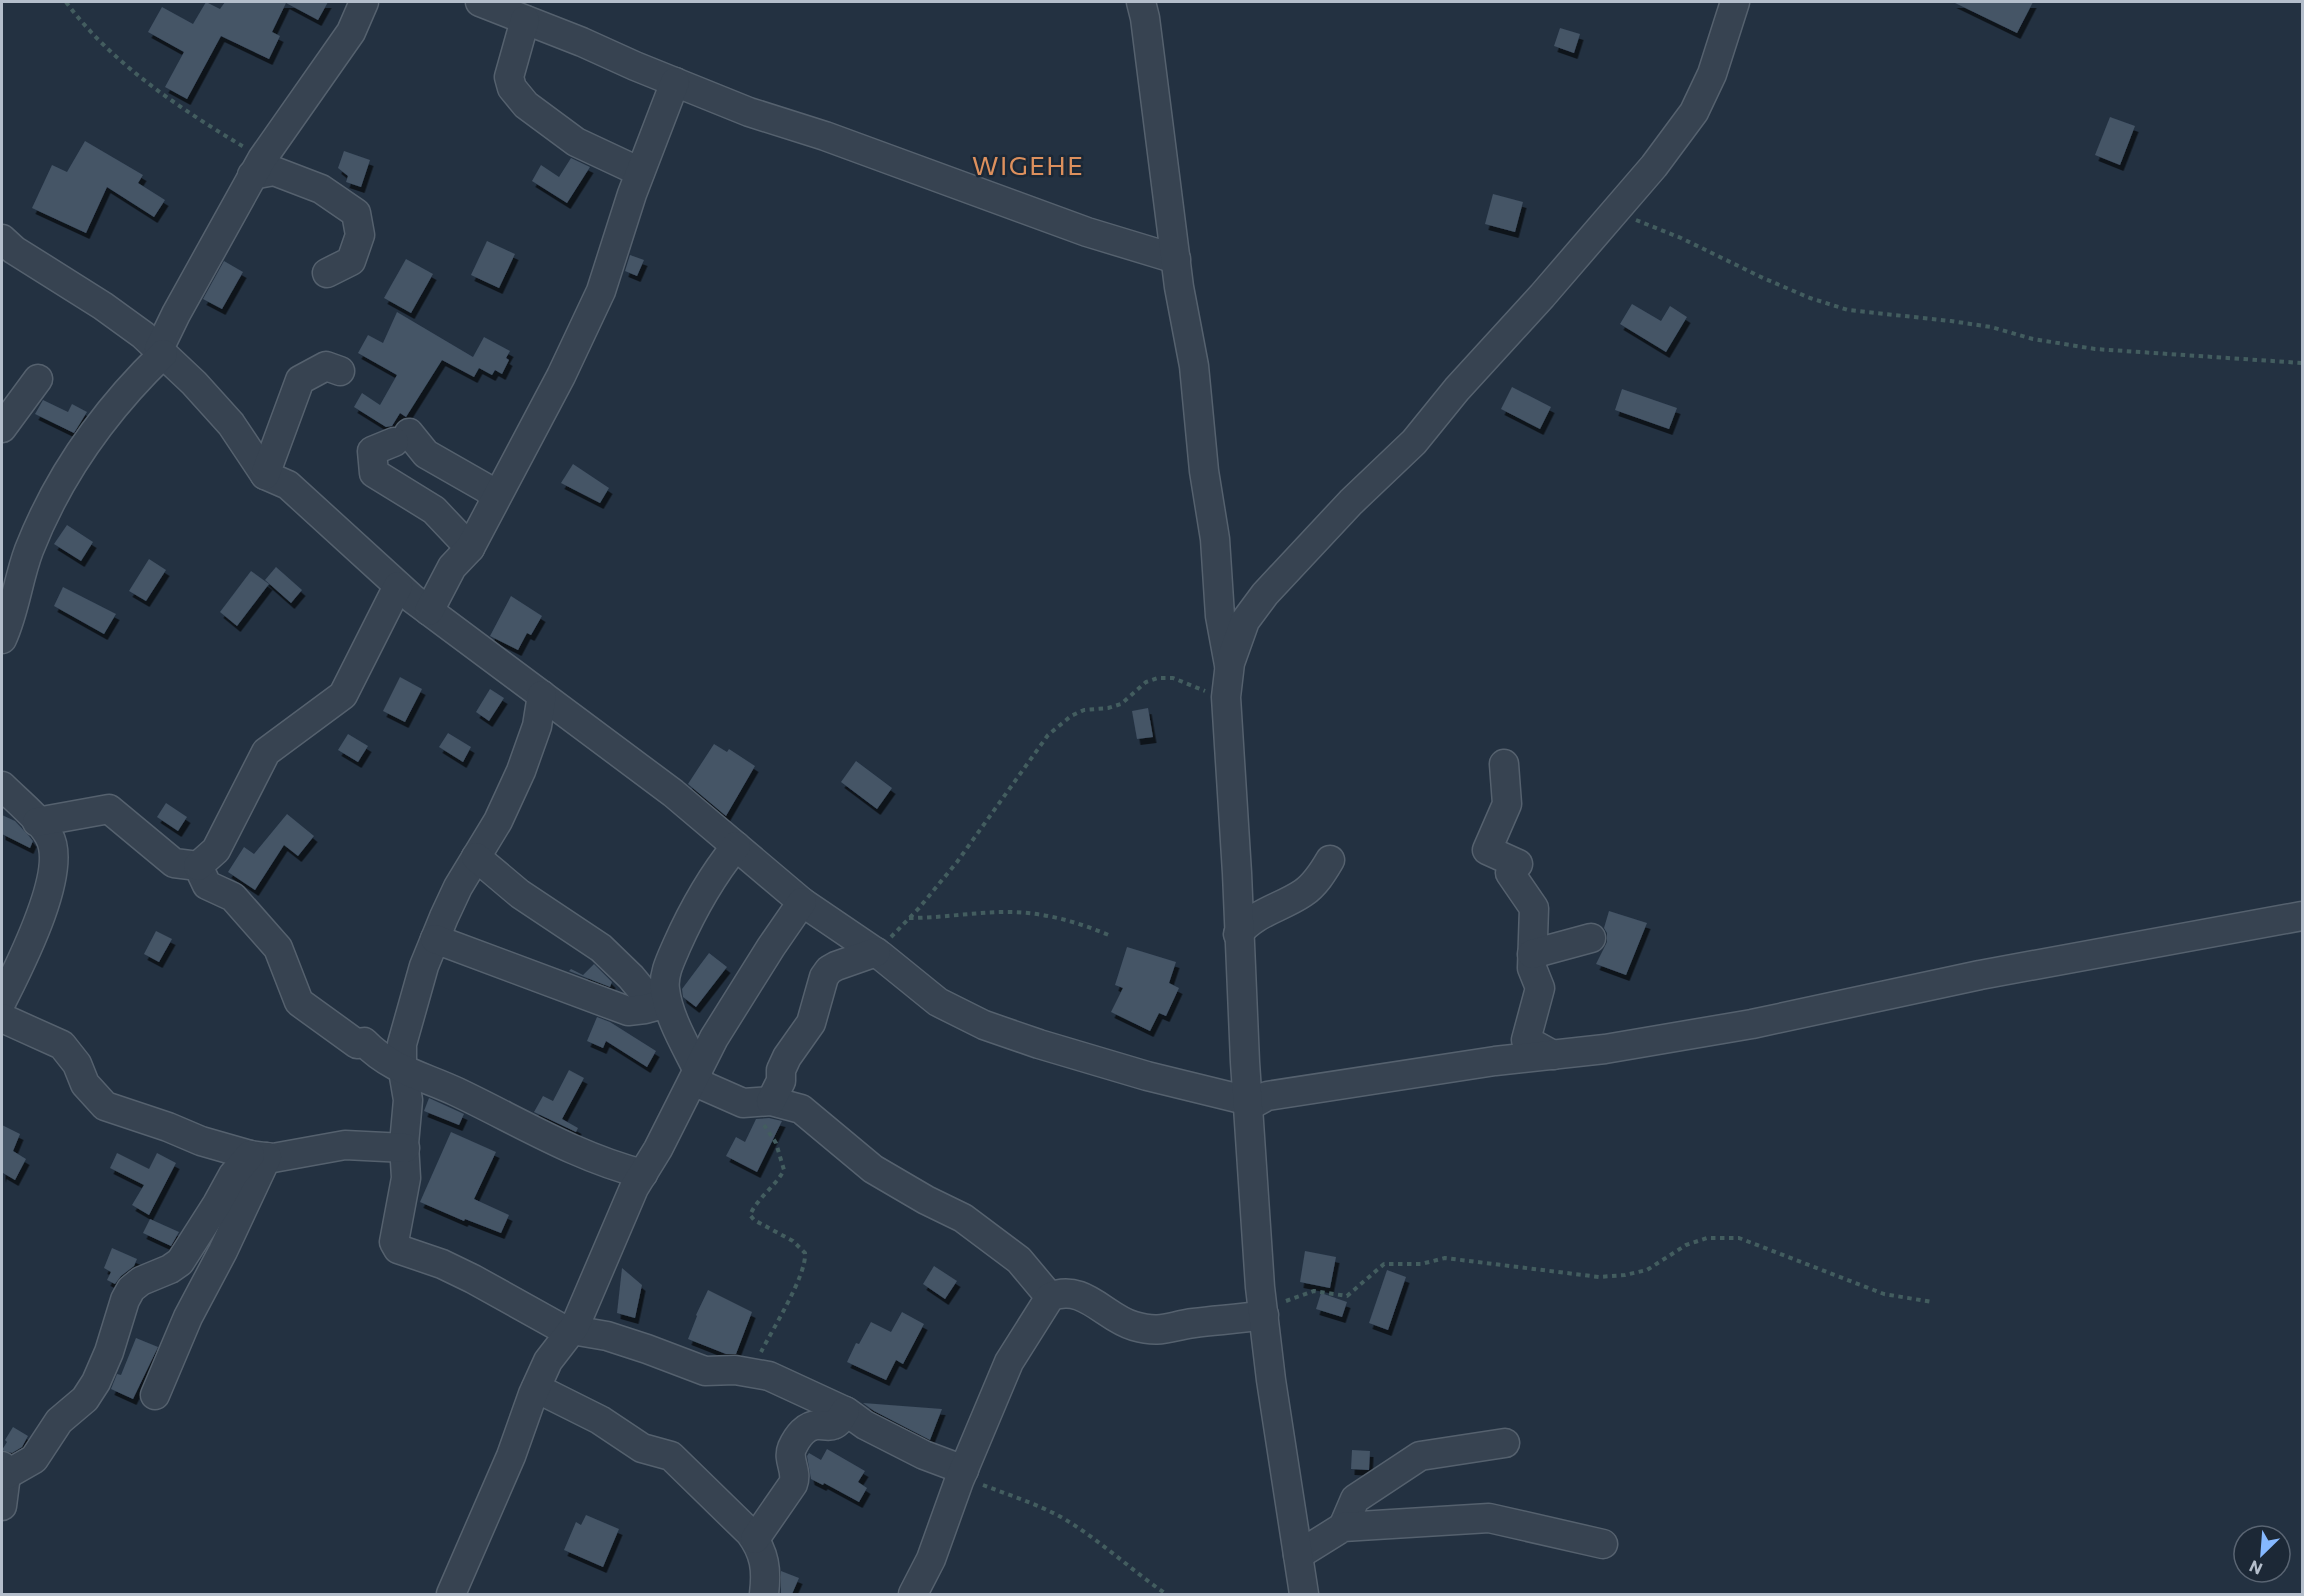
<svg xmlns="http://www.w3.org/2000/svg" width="2304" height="1596" font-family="Commissioner,sans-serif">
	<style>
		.building { fill: #445466; filter: url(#shadow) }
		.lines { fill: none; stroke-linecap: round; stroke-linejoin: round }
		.minor-casing { stroke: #55616e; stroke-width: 31 }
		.path { stroke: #435d5f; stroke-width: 4; stroke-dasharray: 4.5 4.5; stroke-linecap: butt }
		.minor { stroke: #374351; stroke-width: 28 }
		.labels { text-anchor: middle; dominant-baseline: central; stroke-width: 5; stroke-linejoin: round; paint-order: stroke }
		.quarter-label { font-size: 26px; letter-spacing: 1.5px; fill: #dd905d; stroke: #1c2836 }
	</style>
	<defs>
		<filter id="shadow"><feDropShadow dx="3.5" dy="6" stdDeviation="0" flood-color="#0009"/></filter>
	</defs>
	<rect width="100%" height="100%" fill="#233141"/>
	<g class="building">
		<polygon points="206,2 220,9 225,2 328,2 318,20 286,3 272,32 280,36 269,59 221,36 187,99 165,87 184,52 148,32 162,7 193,24"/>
		<polygon points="1953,2 2033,2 2017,33"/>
		<polygon points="1560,28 1580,34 1574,53 1554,46"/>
		<polygon points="2110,117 2135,126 2120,165 2095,155"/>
		<polygon points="85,141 143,175 138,183 165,200 154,217 107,187 86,233 32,208 52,165 67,172"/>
		<polygon points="344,151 370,160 361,187 346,182 348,176 338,168"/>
		<polygon points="571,158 590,167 567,203 532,181 541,165 559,177"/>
		<polygon points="1493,194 1523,202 1515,232 1485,224"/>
		<polygon points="487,241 515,254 499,288 471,275"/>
		<polygon points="630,255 644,260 637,276 625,271"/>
		<polygon points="406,259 433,274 411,313 384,298"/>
		<polygon points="224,261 243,272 222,309 203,299"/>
		<polygon points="1632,304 1661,321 1670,306 1687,317 1666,352 1620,324"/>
		<polygon points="397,312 473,357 484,337 510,351 506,358 509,360 502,374 495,370 492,375 479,368 474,377 442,360 406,417 400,413 392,426 386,427 354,407 362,393 380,405 397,375 358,353 368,335 383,343"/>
		<polygon points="1512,387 1551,407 1540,429 1501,409"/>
		<polygon points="1622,389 1677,408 1669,429 1615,410"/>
		<polygon points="43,400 68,412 72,404 87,412 74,433 35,414"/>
		<polygon points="573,464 609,488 600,503 561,483"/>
		<polygon points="67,525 93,542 81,561 54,544"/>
		<polygon points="149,559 166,570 146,601 129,591"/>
		<polygon points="276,567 302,590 291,603 265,580"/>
		<polygon points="251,571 269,584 237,626 220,612"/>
		<polygon points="63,587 116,614 104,634 54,606"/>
		<polygon points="511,596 542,616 531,635 527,633 518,650 490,636"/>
		<polygon points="400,677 422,689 405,722 383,711"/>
		<polygon points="490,689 504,698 489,721 476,712"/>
		<polygon points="1148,708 1153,737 1137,739 1132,711"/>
		<polygon points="448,733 471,747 463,762 439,747"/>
		<polygon points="348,734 368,746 358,762 338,750"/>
		<polygon points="714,744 727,752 729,749 755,766 726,816 688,784"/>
		<polygon points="856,761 892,788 877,809 841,782"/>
		<polygon points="166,803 187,817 178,831 157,817"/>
		<polygon points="287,814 314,836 298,856 284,845 255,890 228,872 244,847 254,854"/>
		<polygon points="2,815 15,821 29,836 33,841 30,848 2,834"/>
		<polygon points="1609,911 1647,923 1626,975 1596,964 1607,942 1607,933 1604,928"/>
		<polygon points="156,931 172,939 159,962 144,954"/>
		<polygon points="1127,947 1176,962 1169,983 1179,988 1166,1016 1159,1013 1150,1031 1111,1012 1123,988 1115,985"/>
		<polygon points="709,953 727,967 696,1007 683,997 682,989"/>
		<polygon points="594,964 612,982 610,987 569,971 571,969 583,975"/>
		<polygon points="597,1017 610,1022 656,1051 647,1067 606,1041 603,1048 587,1041"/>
		<polygon points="569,1070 584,1078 562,1119 578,1128 576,1132 534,1112 543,1096 553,1101"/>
		<polygon points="429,1098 464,1114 459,1125 424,1111"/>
		<polygon points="769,1118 782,1121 757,1172 726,1156 736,1137 745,1142 756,1119"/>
		<polygon points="2,1125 20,1134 13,1151 26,1159 15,1180 3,1173 2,1177"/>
		<polygon points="451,1132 496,1152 474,1199 509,1215 501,1233 465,1219 464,1221 420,1202"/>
		<polygon points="117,1153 149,1169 157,1153 176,1163 149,1215 132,1205 144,1185 110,1168"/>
		<polygon points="150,1219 179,1232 171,1246 143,1233"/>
		<polygon points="112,1248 137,1259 134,1266 121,1276 115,1284 107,1280 111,1272 104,1268"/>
		<polygon points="1305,1251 1336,1257 1330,1288 1300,1282"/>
		<polygon points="934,1266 957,1281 945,1299 923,1284"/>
		<polygon points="622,1268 642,1285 635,1318 617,1313"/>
		<polygon points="1387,1270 1406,1277 1388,1330 1369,1323"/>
		<polygon points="708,1290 752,1312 736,1354 726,1354 688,1339 697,1316 696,1315"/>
		<polygon points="1321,1293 1347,1302 1342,1317 1316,1309"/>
		<polygon points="902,1312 924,1324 903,1364 896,1360 886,1380 847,1362 856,1343 859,1344 871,1322 891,1332"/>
		<polygon points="136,1338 158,1347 133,1399 111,1389 117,1374 121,1375"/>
		<polygon points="863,1403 942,1409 930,1440 874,1411"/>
		<polygon points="13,1427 28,1436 22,1447 12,1453 2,1450 7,1442 5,1440"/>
		<polygon points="827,1449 865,1471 858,1482 867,1488 859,1502 824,1483 823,1485 811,1479 807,1456 809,1453 821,1460"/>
		<polygon points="1352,1450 1370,1451 1369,1470 1351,1469"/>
		<polygon points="586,1515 619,1529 603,1567 564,1550 576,1522 581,1525"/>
		<polygon points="781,1571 799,1578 792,1594 781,1594"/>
	</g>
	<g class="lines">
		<defs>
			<g id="minor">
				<polyline points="480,2 582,42 635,66 749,112 825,136 1087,232 1176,259"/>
				<polyline points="1141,2 1145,18 1179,287 1194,366 1204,471 1215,539 1220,616 1229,665"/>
				<polyline points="525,20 509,77 512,88 526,105 576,142 640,172"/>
				<polyline points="252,175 274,171 321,189 356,213 360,235 351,261 327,273"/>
				<polyline points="2,239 14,250 103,306 143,335 194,383 231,424 265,475 288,485 413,599 673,793 802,902 880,955 938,1002 984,1025 1039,1044 1147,1076 1249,1101"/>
				<polyline points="159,349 176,314 262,159 351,32 364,2"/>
				<polyline points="2,428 38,379"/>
				<polyline points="409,433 426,454 489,490 494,501"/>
				<polyline points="394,442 372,451 374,473 434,510 470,548"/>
				<polyline points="265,475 300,380 326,366 340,371"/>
				<polyline points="429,611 452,567 470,548 561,376 601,291 632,194 675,82"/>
				<path d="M2 639C15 611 18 579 29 550 58 476 106 409 163 354"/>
				<polyline points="542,695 537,726 521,771 498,821 458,887 444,917 424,966 402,1044 402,1065 408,1100 404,1144 406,1178 394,1242 398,1249 442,1264 473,1279 570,1333"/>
				<polyline points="1504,764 1507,804 1487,850 1518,864 1510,873 1534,908 1532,968 1540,988 1526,1040 1553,1055"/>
				<path d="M2 786C16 800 40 819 49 836 69 871 19 967 2 1001"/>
				<path d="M37 822 109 809 174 863 198 866 207 885 233 897 278 948 299 1002 357 1044 364 1042C391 1070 423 1076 457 1092 518 1121 576 1157 643 1174"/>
				<polyline points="476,857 520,894 601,948 631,977 655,1006"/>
				<polyline points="198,866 216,850 266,752 343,695 398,586"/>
				<path d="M1238 934C1255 912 1281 908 1303 893 1315 885 1323 872 1330 860"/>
				<polyline points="435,939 628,1011 645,1009 667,1003"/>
				<polyline points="1532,954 1591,938"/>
				<polyline points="2,1018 62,1045 77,1064 85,1084 105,1106 168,1127 201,1141 250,1155 273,1158 345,1145 405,1148"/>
				<path d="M698 1071C686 1046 668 1017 665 989 663 974 671 959 677 945 693 909 711 877 736 846"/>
				<polyline points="693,1081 743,1103 771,1101 801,1109 873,1169 926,1200 963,1218 1019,1260 1050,1297"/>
				<polyline points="771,1101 781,1081 781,1070 787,1057 811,1023 824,977 829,970 836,966 876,952"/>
				<polyline points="1249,1106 1267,1096 1495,1061 1605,1049 1752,1024 1980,975 2302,916"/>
				<polyline points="572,1330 607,1336 647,1349 705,1371 735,1370 769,1376 847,1412 865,1425 924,1455 964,1470"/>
				<path d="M536 1388 600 1420 642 1448 671 1456 750 1533C765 1553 767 1570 764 1594"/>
				<polyline points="155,1395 188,1317 223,1251 267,1157"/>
				<polyline points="2,1466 6,1475 2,1506"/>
				<polyline points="6,1475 34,1459 59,1421 85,1399 96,1382 109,1352 125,1300 131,1289 141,1281 170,1269 180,1262 217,1204 233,1175 250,1155"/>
				<polyline points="1343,1527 1355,1499 1420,1456 1505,1443"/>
				<path d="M755 1539 793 1484C798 1471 787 1460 792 1448 797 1437 806 1424 819 1425 824 1425 829 1427 833 1425 839 1423 842 1416 845 1411"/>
				<polyline points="1298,1555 1343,1527 1489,1518 1603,1544"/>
				<polyline points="451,1594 511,1456 533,1394 548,1361 575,1326 634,1188 658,1149 714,1038 771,947 802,902"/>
				<path d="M913 1594 931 1559 959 1481 1009 1362 1050 1297C1083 1282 1105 1318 1134 1326 1162 1334 1169 1326 1194 1323 1217 1320 1240 1319 1264 1315"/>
				<polyline points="1304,1594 1271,1380 1260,1287 1245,1062 1237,873 1226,697 1230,663 1245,621 1265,594 1351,502 1414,442 1457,389 1542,296 1654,166 1694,112 1712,74 1735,2"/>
			</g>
		</defs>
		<use href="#minor" class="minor-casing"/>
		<g class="path">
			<path d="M66 2C111 63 179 108 244 147"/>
			<polyline points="1636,220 1681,238 1763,278 1810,298 1848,310 1951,321 1991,327 2033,339 2095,349 2302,363"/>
			<path d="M909 918C942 918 974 912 1007 912 1044 912 1078 922 1111 936"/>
			<polyline points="891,937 919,908 957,862 1048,735 1071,716 1084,710 1108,708 1121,704 1146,682 1158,678 1173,678 1205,691"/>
			<polyline points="1286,1301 1314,1291 1347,1296 1384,1264 1421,1264 1445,1258 1599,1277 1625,1275 1647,1270 1686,1245 1707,1238 1739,1238 1884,1294 1932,1302"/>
			<path d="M761 1352C772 1330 807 1275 805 1253L793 1241 754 1220 750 1215C758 1197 775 1187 784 1170L776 1143 764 1125"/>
			<path d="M983 1485C1009 1495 1037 1504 1061 1517 1099 1539 1131 1570 1166 1594"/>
		</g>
		<use href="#minor" class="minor"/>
	</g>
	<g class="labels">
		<g class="quarter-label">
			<text x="1028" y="164">WIGEHE</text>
		</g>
	</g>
	<rect width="2304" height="1596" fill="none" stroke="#b4becb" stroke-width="6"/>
	<g transform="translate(2262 1554) rotate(205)"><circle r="28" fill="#1c2836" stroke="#596472" stroke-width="1.5"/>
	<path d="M0-4.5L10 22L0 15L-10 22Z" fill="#85b8ff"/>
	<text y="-9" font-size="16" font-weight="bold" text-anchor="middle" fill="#b4becb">N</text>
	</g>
</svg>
